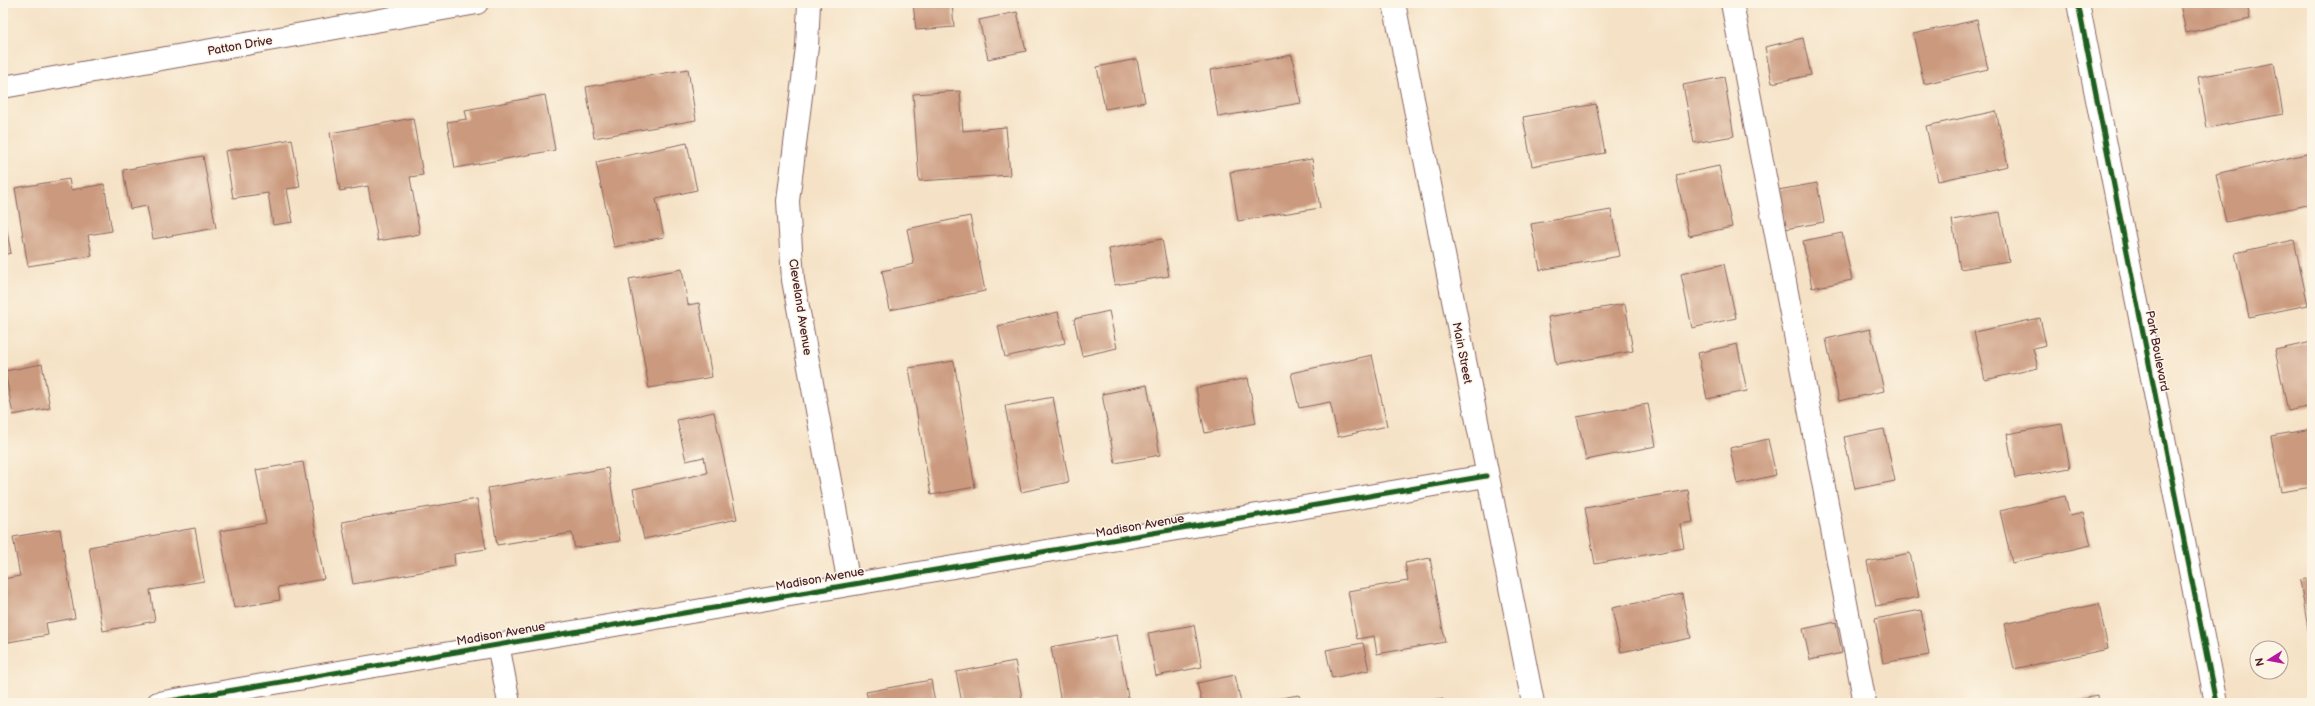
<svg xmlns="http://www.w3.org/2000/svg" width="2315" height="706" font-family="'Balsamiq Sans',sans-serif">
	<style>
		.building { fill: #cb9a7e }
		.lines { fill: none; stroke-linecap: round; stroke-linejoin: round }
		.minor-casing { stroke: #866361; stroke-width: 24 }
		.major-casing { stroke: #866361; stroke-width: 24 }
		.minor { stroke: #fff; stroke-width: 22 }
		.major { stroke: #fff; stroke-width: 22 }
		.cycleway-casing { stroke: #fcf5e5; stroke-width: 8 }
		.cycleway { stroke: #1b5e20; stroke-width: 5 }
		.labels { text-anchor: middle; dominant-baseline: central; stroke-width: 3; stroke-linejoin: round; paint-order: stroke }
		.street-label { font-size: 12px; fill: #4a1f2b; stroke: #fcf5e5 }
	</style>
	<rect width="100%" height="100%" fill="#fcf5e5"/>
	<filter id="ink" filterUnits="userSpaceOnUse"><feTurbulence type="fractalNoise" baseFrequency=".025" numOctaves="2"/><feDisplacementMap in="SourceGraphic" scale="8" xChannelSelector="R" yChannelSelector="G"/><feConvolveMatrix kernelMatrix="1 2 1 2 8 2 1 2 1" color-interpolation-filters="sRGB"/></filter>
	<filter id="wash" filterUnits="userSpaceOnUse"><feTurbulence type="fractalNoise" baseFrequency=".012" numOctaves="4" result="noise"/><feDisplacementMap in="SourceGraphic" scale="16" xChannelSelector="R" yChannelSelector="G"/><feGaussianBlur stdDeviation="0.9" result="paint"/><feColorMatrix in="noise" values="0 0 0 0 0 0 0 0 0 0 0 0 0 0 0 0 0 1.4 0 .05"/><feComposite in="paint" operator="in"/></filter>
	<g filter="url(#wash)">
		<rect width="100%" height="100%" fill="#f5e2c6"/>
		<g id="blocks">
			<g class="building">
				<polygon points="913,3 952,3 954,27 916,30"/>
				<polygon points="2180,3 2247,3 2250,19 2186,33"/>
				<polygon points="1017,12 1026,51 988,59 979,20"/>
				<polygon points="1977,20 1988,69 1924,84 1913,34"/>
				<polygon points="1803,38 1811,75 1772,83 1765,47"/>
				<polygon points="1292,55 1301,103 1218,117 1210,70"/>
				<polygon points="1137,59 1145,102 1105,109 1097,67"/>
				<polygon points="2274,63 2283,114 2207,128 2198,77"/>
				<polygon points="688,69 696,120 594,138 586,87"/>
				<polygon points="1724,77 1734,136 1694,143 1683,85"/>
				<polygon points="960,91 963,131 1006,127 1010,175 919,181 913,94"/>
				<polygon points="545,95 555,150 455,168 447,122 467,119 465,110"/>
				<polygon points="1596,104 1605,153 1532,166 1523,117"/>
				<polygon points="1996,111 2008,166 1938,181 1926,126"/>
				<polygon points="413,118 423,175 410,177 420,234 378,241 368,186 340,191 330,133"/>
				<polygon points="292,139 300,187 287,189 293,222 273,225 268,193 233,198 225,151"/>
				<polygon points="687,143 697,190 656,199 664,237 614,247 596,162"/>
				<polygon points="2311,153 2312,204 2226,222 2216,174"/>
				<polygon points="203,156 216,228 153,239 147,206 130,209 123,170"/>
				<polygon points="1312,159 1320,208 1238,221 1230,172"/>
				<polygon points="1719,166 1732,227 1689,236 1676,175"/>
				<polygon points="69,179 71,190 104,184 112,231 88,235 92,256 28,266 15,188"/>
				<polygon points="1817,183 1824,222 1785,229 1778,190"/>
				<polygon points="1611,210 1620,256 1540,270 1531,224"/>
				<polygon points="3,211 11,253 3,255"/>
				<polygon points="2000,212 2009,261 1960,269 1952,220"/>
				<polygon points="970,216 985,291 890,310 882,271 914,264 907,229"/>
				<polygon points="1842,233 1852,280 1812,288 1803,241"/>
				<polygon points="1162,239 1169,276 1115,285 1109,249"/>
				<polygon points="2294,240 2308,305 2249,317 2235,253"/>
				<polygon points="1724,264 1736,318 1692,328 1681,274"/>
				<polygon points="682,269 688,305 699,303 712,377 649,388 629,279"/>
				<polygon points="1625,304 1633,351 1556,365 1548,317"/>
				<polygon points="1109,311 1117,348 1082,356 1074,319"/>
				<polygon points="1058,312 1065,343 1005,357 998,326"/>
				<polygon points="2040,318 2046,345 2033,348 2038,368 1985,380 1974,332"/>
				<polygon points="1870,329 1884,391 1839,401 1826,339"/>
				<polygon points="2312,342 2312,406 2288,411 2275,350"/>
				<polygon points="1737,344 1747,391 1707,399 1698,353"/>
				<polygon points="1372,355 1387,426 1338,437 1330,402 1299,408 1291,373"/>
				<polygon points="954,361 975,487 931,495 909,368"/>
				<polygon points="42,364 50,408 13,415 5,371"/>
				<polygon points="1248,378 1256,423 1205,433 1196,388"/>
				<polygon points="1147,385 1160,455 1115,463 1102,394"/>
				<polygon points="1053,397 1069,482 1021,492 1005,406"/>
				<polygon points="1648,404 1656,446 1586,460 1577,417"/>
				<polygon points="714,412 737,519 644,539 633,489 707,473 704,457 686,461 677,420"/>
				<polygon points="2062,424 2070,468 2015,478 2007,434"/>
				<polygon points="1884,429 1895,481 1855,489 1844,437"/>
				<polygon points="2312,429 2312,487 2281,492 2271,436"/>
				<polygon points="1768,439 1776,475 1737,484 1730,448"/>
				<polygon points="303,462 324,579 278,587 280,600 234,608 220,531 266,523 256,470"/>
				<polygon points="608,468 620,541 575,548 572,533 497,545 488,488"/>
				<polygon points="1688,490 1693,522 1680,524 1684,548 1595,564 1585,508"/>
				<polygon points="2065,496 2070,516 2083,513 2091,545 2012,563 2000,511"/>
				<polygon points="477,499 486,549 454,554 455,566 353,584 342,522"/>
				<polygon points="195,528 204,581 150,590 155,621 103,631 89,547"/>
				<polygon points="60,529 75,618 46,623 48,635 3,643 3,579 20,576 13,537"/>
				<polygon points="1910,553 1919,597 1876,606 1867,562"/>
				<polygon points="1430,558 1445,642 1377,654 1374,636 1357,639 1348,591 1408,581 1405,563"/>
				<polygon points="2312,578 2312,648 2311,648 2300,580"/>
				<polygon points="1682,594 1691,638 1621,652 1612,608"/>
				<polygon points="2099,604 2108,649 2014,669 2004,624"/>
				<polygon points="1921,610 1929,655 1883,663 1875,619"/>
				<polygon points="1836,622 1842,653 1810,660 1803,629"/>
				<polygon points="1194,625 1202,667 1156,676 1148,633"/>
				<polygon points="1117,635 1129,703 1061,703 1051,647"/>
				<polygon points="1363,643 1369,670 1332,678 1326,650"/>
				<polygon points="1015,661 1023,703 962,703 956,672"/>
				<polygon points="1235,675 1241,703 1202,703 1197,683"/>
				<polygon points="931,680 935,703 869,703 866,692"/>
				<polygon points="1299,695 1301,703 1257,703 1257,702"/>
				<polygon points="2097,696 2098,703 2068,703 2068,702"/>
				<polygon points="1443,699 1444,703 1429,703 1429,702"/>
			</g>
		</g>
	</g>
	<g filter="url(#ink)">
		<use href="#blocks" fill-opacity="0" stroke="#866361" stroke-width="1"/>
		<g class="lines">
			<defs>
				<g id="minor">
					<polyline points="809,3 807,47 788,201 793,280 849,584"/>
					<polyline points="1732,3 1865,703"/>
					<polyline points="2078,3 2216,703"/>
					<polyline points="3,87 477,3"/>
					<polyline points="498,644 509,703"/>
					<path d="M158 703C601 627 1044 553 1486 476"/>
				</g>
				<polyline id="major" points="1394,3 1533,703"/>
			</defs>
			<use href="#minor" class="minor-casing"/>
			<use href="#major" class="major-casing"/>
			<use href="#minor" class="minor"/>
			<use href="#major" class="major"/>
			<defs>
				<g id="cycleway">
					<polyline points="2078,3 2216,703"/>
					<path d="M158 703C601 627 1044 553 1486 476"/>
				</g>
			</defs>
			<use href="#cycleway" class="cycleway-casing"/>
			<use href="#cycleway" class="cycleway"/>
		</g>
	</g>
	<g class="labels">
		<g class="street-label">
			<text transform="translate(240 46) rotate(-10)">Patton Drive</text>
			<text transform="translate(800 307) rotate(81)">Cleveland Avenue</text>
			<text transform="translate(2157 351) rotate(79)">Park Boulevard</text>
			<text transform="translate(1462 353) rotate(79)">Main Street</text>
			<text transform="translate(1140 526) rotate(-10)">Madison Avenue</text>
			<text transform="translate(820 579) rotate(-10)">Madison Avenue</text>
			<text transform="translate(501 634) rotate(-10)">Madison Avenue</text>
		</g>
	</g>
	<rect width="2315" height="706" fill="none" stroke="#fcf5e5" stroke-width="16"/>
	<g transform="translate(2269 660) rotate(259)"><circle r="19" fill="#fcf5e5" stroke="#b59f9b"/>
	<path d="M0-3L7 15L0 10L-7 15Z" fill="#b5179e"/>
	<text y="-6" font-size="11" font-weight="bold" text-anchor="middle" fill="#4a1f2b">N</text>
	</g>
</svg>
